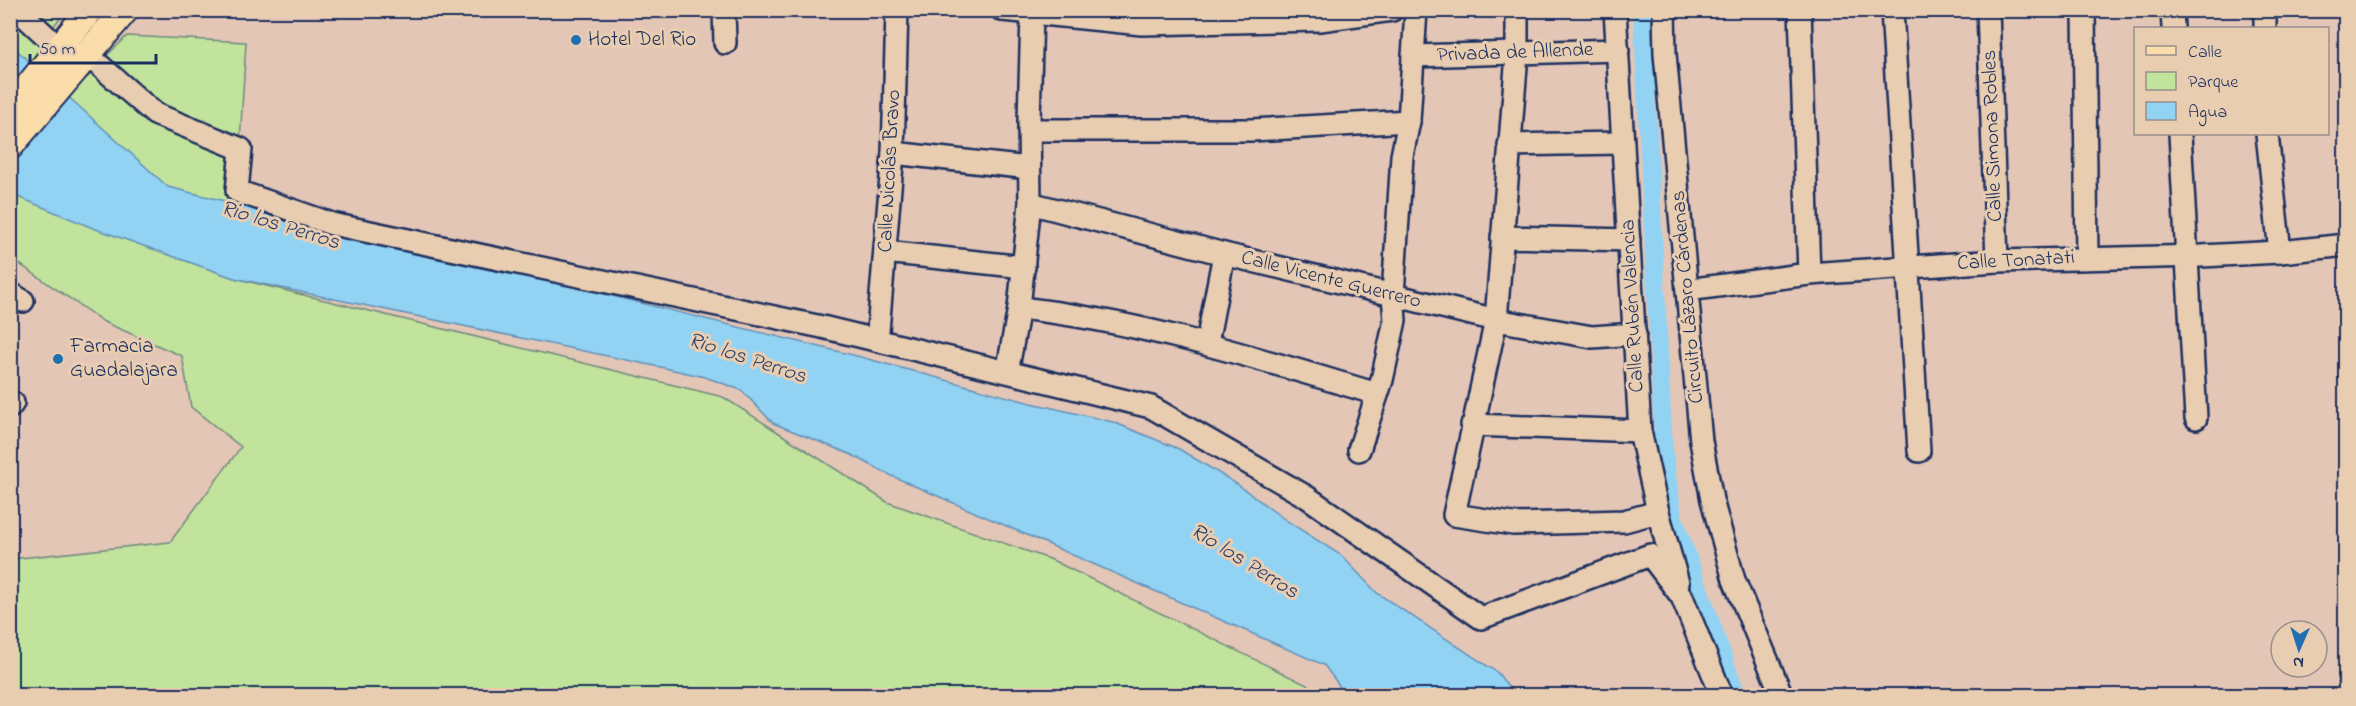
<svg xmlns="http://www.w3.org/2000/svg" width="2356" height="706" font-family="'Indie Flower',sans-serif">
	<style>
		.green { fill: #c2e39c; stroke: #6e897d; stroke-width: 1.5 }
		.water { fill: #92d2f3; stroke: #6291b7; stroke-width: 1.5 }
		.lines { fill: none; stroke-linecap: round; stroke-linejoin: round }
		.canal { stroke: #92d2f3; stroke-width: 18 }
		.minor-casing { stroke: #1b2f5e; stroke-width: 26 }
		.major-casing { stroke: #1b2f5e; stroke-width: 30 }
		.minor { stroke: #e9cdb0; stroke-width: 21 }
		.major { stroke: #fbddab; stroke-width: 26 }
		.poi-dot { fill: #1f6fb2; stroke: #e9cdb0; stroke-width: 2 }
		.labels { text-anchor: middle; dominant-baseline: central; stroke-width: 6; stroke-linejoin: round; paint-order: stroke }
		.poi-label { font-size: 21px; fill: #1b2f5e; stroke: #e9cdb0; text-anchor: start }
		.street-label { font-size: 21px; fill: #1b2f5e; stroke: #e9cdb0 }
		.water-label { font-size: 22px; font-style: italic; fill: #273f6d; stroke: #e9cdb0 }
	</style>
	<rect width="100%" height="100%" fill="#e4c6b7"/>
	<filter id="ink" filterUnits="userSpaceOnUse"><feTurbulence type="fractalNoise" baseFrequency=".0167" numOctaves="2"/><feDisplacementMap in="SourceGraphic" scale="12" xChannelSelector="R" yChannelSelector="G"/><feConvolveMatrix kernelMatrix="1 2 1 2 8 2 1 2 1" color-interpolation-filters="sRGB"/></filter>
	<g filter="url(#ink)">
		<g class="green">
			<polygon points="20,11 66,11 47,34"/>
			<polygon points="10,12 86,78 92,74 98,64 127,36 246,42 237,191 332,224 776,338 109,233 234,278 723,397 887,502 1052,560 1307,685 1315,695 11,695 11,559 170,542 241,447 191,407 182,356 104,322 11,258"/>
		</g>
		<polygon class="water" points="10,44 168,187 857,356 1027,402 1113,422 1179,449 1237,484 1284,519 1342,556 1377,593 1498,673 1514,695 1346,695 1324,665 892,476 852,455 773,423 741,390 705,377 660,367 234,278 93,228 11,194"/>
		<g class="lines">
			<polyline class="canal" points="1642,10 1664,454 1673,516 1737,696"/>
			<defs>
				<g id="minor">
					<polyline points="18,10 59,48 98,64 155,114 241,149 237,191 332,224 822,327 1151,407 1307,497 1481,618 1650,555 1682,597 1722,696"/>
					<polyline points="724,10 725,43"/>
					<polyline points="1002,10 1142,24 1320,20 1392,10"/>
					<path d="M1030 10 1032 13 1029 120 1030 203 1019 308C1142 321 1259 359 1377 394"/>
					<polyline points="1517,10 1517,54 1496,320 1454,515 1513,524 1624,521 1658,512"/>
					<polyline points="1615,10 1640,431 1658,512 1678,583"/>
					<polyline points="1664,10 1665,54 1701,441 1712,500 1734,580 1782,696"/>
					<polyline points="1800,10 1809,274"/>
					<polyline points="1892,10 1919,451"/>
					<polyline points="1988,10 1997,261"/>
					<polyline points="2084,10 2087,258"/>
					<polyline points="2172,10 2173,28"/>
					<polyline points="2265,10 2265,28"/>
					<polyline points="1413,56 1618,50"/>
					<polyline points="1029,130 1252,130 1409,121"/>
					<polyline points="2180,134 2196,418"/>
					<polyline points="2267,134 2280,252"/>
					<polyline points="1509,145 1623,143"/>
					<polyline points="893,153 1029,168"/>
					<polyline points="1030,203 1224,254 1496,320 1592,337 1635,334"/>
					<polyline points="1502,237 1629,240"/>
					<polyline points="885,252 1024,267"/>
					<polyline points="1687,290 1809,274 1997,261 2201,256 2280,252 2346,245"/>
					<polyline points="10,293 23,301"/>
					<polyline points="878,331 893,153 897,10"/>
					<polyline points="1207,343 1224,254"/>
					<polyline points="1009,362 1019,308"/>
					<polyline points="10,407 13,403"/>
					<polyline points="1472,425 1640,431"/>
					<polyline points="1359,450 1382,380 1395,320 1393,295 1402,156 1409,121 1416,10"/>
				</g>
				<g id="major">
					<polyline points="10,109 90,10"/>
					<polyline points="10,146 125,10"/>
				</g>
			</defs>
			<use href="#minor" class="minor-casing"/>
			<use href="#major" class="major-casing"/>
			<use href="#minor" class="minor"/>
			<use href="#major" class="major"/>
		</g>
	</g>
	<g class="poi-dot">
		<circle cx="576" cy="40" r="6"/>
		<circle cx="58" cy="359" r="6"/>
	</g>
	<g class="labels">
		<g class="poi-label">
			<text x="588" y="40">Hotel Del Rio</text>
			<text x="70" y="347">Farmacia<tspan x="70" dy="24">Guadalajara</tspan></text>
		</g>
		<g class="street-label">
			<text transform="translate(1515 53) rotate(-2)">Privada de Allende</text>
			<text transform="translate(1993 136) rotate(-92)">Calle Simona Robles</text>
			<text transform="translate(890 171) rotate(-87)">Calle Nicolás Bravo</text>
			<text transform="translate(2016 261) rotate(-3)">Calle Tonatati</text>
			<text transform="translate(1331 280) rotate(14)">Calle Vicente Guerrero</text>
			<text transform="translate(1688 297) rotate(-95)">Circuito Lázaro Cárdenas</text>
			<text transform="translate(1633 306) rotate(-93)">Calle Rubén Valencia</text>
		</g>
		<g class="water-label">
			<text transform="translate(280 226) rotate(17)">Rio los Perros</text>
			<text transform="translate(747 359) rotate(18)">Rio los Perros</text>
			<text transform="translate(1244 562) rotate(32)">Rio los Perros</text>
		</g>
	</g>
	<rect width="2356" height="706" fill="none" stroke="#e9cdb0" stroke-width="36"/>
	<rect x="18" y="18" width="2320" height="670" fill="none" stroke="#1b2f5e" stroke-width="2" filter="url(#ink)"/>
	<rect x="2134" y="27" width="195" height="108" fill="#e9cdb0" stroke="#978e8f" stroke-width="1.5"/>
	<rect x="2146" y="46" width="30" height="9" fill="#fbddab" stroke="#978e8f" stroke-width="1.5"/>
	<text x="2188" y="57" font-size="18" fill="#1b2f5e">Calle</text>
	<rect x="2146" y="72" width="30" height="18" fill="#c2e39c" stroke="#978e8f" stroke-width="1.5"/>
	<text x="2188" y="87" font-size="18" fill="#1b2f5e">Parque</text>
	<rect x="2146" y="102" width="30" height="18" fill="#92d2f3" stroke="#978e8f" stroke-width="1.5"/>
	<text x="2188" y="117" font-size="18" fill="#1b2f5e">Agua</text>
	<g transform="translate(2299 649) rotate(183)"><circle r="28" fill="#e9cdb0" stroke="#978e8f" stroke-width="1.5"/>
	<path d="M0-4.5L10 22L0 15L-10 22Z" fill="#1f6fb2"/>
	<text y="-9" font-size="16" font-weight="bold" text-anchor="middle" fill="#1b2f5e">N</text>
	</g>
	<path d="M30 54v9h126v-9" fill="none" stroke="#1b2f5e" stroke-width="3"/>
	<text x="39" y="54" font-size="18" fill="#1b2f5e" stroke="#e9cdb0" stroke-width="4.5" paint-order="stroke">50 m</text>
</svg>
